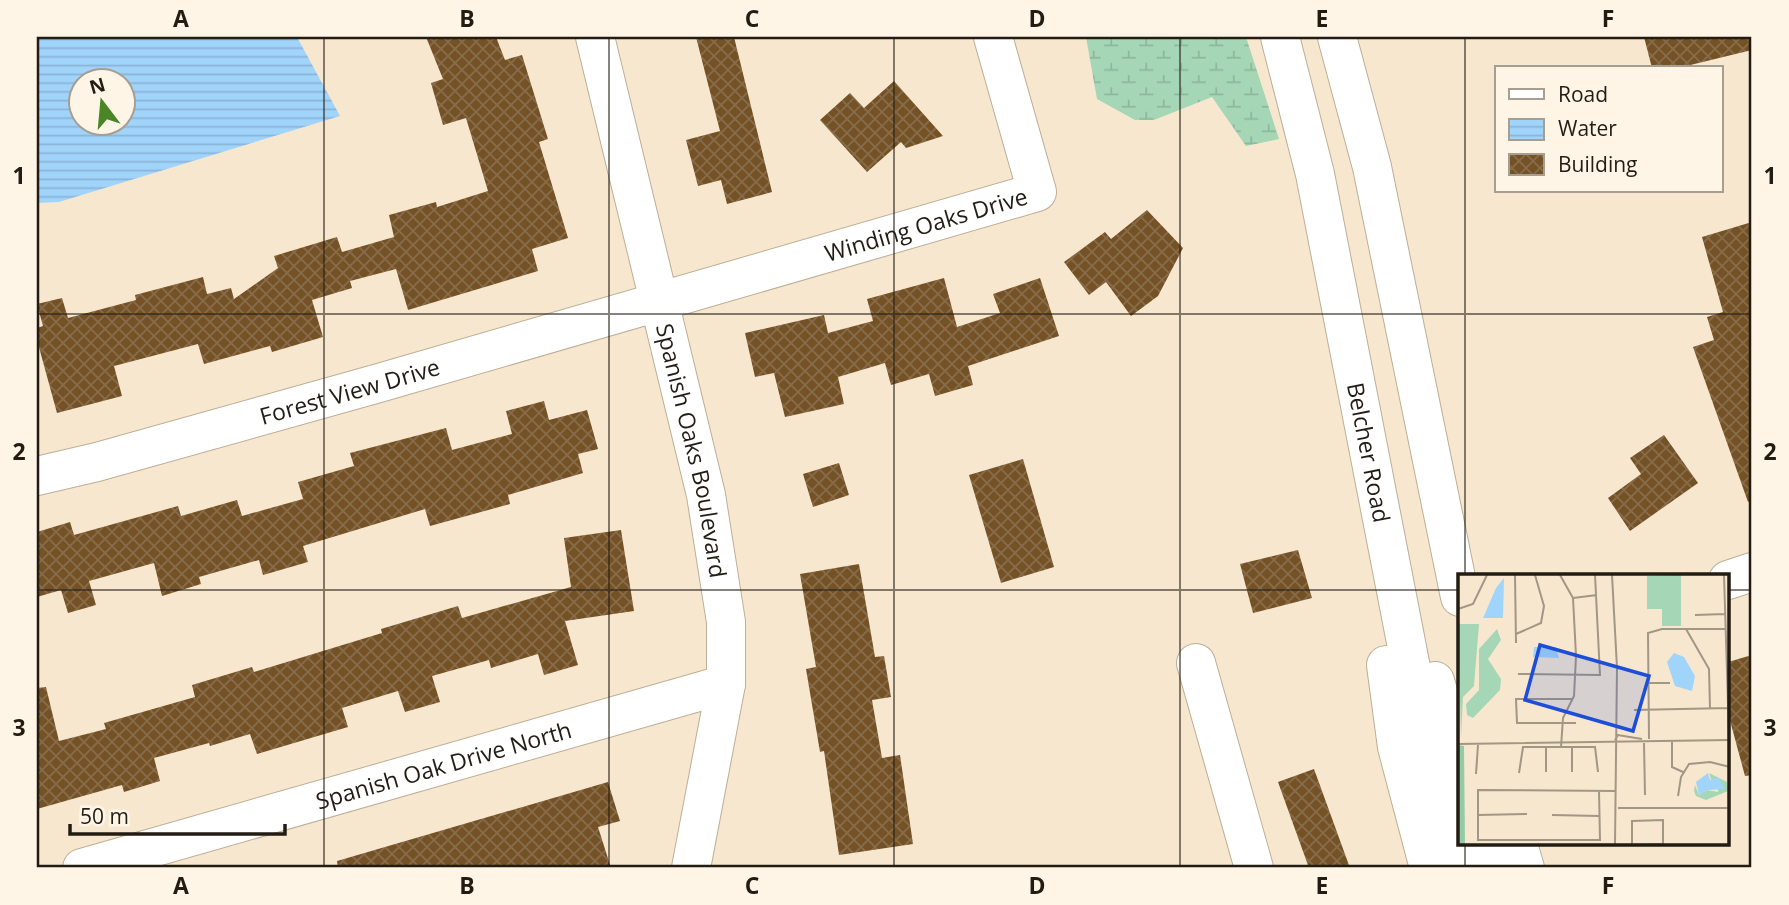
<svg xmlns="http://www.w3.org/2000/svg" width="1789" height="905" font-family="'Open Sans',sans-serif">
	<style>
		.wetland { fill: url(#wetland-marsh) }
		.water { fill: url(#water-rules); fill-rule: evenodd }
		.building { fill: url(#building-cross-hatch) }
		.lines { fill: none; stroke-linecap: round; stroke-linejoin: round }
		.minor-casing { stroke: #bdae97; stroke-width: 40 }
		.major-casing { stroke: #bdae97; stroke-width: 40 }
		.minor { stroke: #fff; stroke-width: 38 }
		.major { stroke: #fff; stroke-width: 38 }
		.grid { fill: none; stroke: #221c13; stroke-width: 2; stroke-opacity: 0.55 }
		.labels { text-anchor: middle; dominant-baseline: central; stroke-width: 7; stroke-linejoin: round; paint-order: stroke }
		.street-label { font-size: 23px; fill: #221c13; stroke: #fff5e7 }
		.inset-road { fill: none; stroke: #a29684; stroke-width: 2 }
		.view { fill: #1d4ed8; fill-opacity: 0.15; stroke: #1d4ed8; stroke-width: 3.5 }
		.inset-edge { fill: none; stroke: #221c13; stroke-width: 3.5 }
		.neatline { fill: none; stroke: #221c13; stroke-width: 2.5 }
		.grid-label { font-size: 23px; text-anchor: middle; font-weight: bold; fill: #221c13 }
	</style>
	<defs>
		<pattern id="wetland-marsh" width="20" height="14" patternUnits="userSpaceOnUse" patternTransform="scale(1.75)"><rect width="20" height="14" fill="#a5d6b5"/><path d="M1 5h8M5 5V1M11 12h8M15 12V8" fill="none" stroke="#8eb79b"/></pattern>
		<pattern id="water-rules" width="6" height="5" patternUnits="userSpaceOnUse" patternTransform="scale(1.75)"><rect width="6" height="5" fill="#a1d4fb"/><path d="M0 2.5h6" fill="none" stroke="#8ab5d6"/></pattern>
		<pattern id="building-cross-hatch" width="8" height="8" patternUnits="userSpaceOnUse" patternTransform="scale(1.75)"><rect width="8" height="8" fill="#755126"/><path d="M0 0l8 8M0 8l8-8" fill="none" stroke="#876c4a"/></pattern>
	</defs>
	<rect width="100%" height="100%" fill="#f7e7cf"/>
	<polygon class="wetland" points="1086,37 1246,37 1279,139 1246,146 1212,97 1154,120 1135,120 1097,99"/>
	<path class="water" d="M37 37H297L340 116 59 202 37 203ZM80 80H122V122H80Z"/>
	<g class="building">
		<polygon points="426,37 496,37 505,60 522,55 548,139 539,142 568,238 532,249 538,271 408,310 396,269 350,281 352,288 312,300 323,337 272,352 270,346 204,364 198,344 114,366 122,396 57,413 37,340 37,328 43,326 37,304 62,298 68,318 136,300 135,295 203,277 207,294 231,288 234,299 278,268 274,256 337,237 342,252 394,237 389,215 436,202 437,207 488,191 466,118 443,125 431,83 443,79"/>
		<polygon points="696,37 734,37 772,192 727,204 721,180 698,186 686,140 720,131"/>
		<polygon points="1644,37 1752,37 1752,50 1678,68 1652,68"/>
		<polygon points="894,81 943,136 906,148 901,142 867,172 820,120 850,93 864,108"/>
		<polygon points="1147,210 1183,248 1158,296 1131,316 1106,282 1089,295 1064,262 1105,232 1111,239"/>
		<polygon points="1752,222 1752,501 1748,502 1693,347 1714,340 1707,317 1723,312 1702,237"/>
		<polygon points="944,278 957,327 1000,313 993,294 1040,278 1059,336 968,366 973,385 935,396 929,374 891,385 885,363 838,377 844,404 785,417 774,373 755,377 745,333 824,315 828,333 873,321 867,299"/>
		<polygon points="544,401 549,420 587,410 598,449 578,454 583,473 508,495 510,504 430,526 425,509 303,546 308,562 263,575 259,560 199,577 201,584 162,596 154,563 89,581 96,605 68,613 61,590 37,597 37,532 70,522 74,535 178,506 181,516 237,500 242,516 303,499 298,482 354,466 350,453 446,428 452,450 512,434 506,411"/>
		<polygon points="1664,435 1698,483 1630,531 1608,498 1641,474 1630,458"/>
		<polygon points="1023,459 1054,567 1001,583 969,475"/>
		<polygon points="839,463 849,495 813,507 803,474"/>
		<polygon points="621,530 634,611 565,621 578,665 544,675 538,654 491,668 489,660 432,676 440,702 405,712 398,691 342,708 348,727 257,754 250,734 210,746 209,743 154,758 160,781 124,792 122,785 37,809 37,688 46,687 59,741 106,729 104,723 195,697 192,685 252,667 254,672 382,633 381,629 458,606 462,618 571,587 564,538"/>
		<polygon points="1298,550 1312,598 1253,613 1240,564"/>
		<polygon points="859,564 875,657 884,656 891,697 872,700 882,758 900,755 913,844 839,855 824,751 820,752 806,669 816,667 800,574"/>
		<polygon points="1752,655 1752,775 1745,776 1728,713 1728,662"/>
		<polygon points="1314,769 1350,868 1309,868 1278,782"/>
		<polygon points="608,782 620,821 598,827 611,868 338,868 337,861"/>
	</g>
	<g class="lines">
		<defs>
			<g id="minor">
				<path id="s1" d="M595 37 706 495 726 622V684L691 868"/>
				<path id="s2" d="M37 476 97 462 379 383 1037 192 993 37"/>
				<polyline points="1728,580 1752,572"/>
				<polyline points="1196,663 1254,868"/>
				<path id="s3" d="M82 868 726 684"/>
			</g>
			<g id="major">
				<path id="s4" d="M1280 37 1315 174 1425 740 1459 868"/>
				<polyline points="1337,37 1372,167 1460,597"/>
				<polyline points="1386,665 1397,747 1429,868"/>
				<polyline points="1435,681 1460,766"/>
				<polyline points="1481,844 1488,868"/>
				<polyline points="1518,844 1525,868"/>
			</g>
		</defs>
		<use href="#minor" class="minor-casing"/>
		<use href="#major" class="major-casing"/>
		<use href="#minor" class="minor"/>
		<use href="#major" class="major"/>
	</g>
	<path class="grid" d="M324 37V868M609 37V868M894 37V868M1180 37V868M1465 37V576M37 314H1752M37 590H1460M1728 590H1752M1465 844V868"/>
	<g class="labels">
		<g class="street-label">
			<text stroke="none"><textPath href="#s2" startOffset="924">Winding Oaks Drive</textPath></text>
			<text stroke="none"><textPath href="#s2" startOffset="324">Forest View Drive</textPath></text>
			<text stroke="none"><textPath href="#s1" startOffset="425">Spanish Oaks Boulevard</textPath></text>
			<text stroke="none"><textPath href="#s4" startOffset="425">Belcher Road</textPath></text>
			<text stroke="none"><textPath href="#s3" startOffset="376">Spanish Oak Drive North</textPath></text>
		</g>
	</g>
	<g transform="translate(1458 574)">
		<rect width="271" height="271" fill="#f7e7cf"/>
		<path d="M0 171 6 172 7 271H0Z" fill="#94caa6"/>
		<path d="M39 55 43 66 30 85 43 105 42 116 15 144 9 141 8 130 21 116V75ZM251 199 269 208 270 217 248 226 238 222 236 217 237 211 241 221 249 216 260 218 261 204 254 208Z" fill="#a5d6b5"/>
		<path d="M223 1V52H204V35H189V2ZM0 50H21L16 112 5 123 3 164Z" fill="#a5d6b5"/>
		<path d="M46 4 45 44H25L38 14ZM76 73H98L101 84 75 83ZM216 79 226 83 237 102 234 117 217 112 209 88ZM250 199 252 206 260 203 267 215 249 216 241 221 238 208Z" fill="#a1d4fb"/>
		<path class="inset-road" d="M57 1 58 69M102 1 115 24 118 82 116 122 105 144 103 173M154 1 159 94 157 271M266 1 271 163M115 24 139 21M0 35 15 30 29 1M237 41 267 40M228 55 251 95 252 135M58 60 83 49 86 32 77 1M60 100 142 101 137 1M190 109H212M114 125H58L59 149H118M176 136 270 134M191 165 190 59 204 55H267M157 166 160 161 184 165M214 168V193L225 198M186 169 187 221M0 170 272 166M88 173V198M114 198V173M61 199 65 173H137L140 198M18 200 20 171M141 217 142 266H20V216L158 217M220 222 223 203 231 190 252 188 272 193M160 234H272M20 241 69 240M94 241 141 242M174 271V247L205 246V271M174 271 205 270"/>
		<path class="view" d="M82 71 191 102 175 157 67 126Z"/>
		<rect width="271" height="271" class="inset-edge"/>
	</g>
	<rect width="1789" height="905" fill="none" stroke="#fff5e7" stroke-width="77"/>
	<rect x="1495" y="66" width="228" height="126" fill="#fff5e7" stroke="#a79e92" stroke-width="2"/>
	<rect x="1509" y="89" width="35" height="10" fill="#ffffff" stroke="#a79e92" stroke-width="2"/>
	<text x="1558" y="102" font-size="21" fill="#221c13">Road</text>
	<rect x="1509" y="119" width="35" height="21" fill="url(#water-rules)" stroke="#a79e92" stroke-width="2"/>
	<text x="1558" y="136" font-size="21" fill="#221c13">Water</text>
	<rect x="1509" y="154" width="35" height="21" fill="url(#building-cross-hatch)" stroke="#a79e92" stroke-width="2"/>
	<text x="1558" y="172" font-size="21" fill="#221c13">Building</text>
	<g transform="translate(102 102) rotate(344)"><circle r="33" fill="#fff5e7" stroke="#a79e92" stroke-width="2"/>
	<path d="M0-5L12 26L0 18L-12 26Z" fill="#498624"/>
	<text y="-10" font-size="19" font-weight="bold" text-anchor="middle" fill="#221c13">N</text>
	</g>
	<path d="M70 824v10h215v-10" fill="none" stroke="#221c13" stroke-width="3.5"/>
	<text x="80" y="824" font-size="21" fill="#221c13" stroke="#fff5e7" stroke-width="5" paint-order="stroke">50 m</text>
	<rect x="38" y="38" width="1712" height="828" class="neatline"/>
	<g class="grid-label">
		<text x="181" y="27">A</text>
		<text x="467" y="27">B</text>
		<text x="752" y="27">C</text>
		<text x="1037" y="27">D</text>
		<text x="1322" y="27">E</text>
		<text x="1608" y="27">F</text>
		<text x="19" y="184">1</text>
		<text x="1770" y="184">1</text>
		<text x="19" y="460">2</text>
		<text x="1770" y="460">2</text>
		<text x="19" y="736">3</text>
		<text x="1770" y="736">3</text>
		<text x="181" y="894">A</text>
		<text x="467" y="894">B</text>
		<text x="752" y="894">C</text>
		<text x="1037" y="894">D</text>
		<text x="1322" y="894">E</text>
		<text x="1608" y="894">F</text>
	</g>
</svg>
